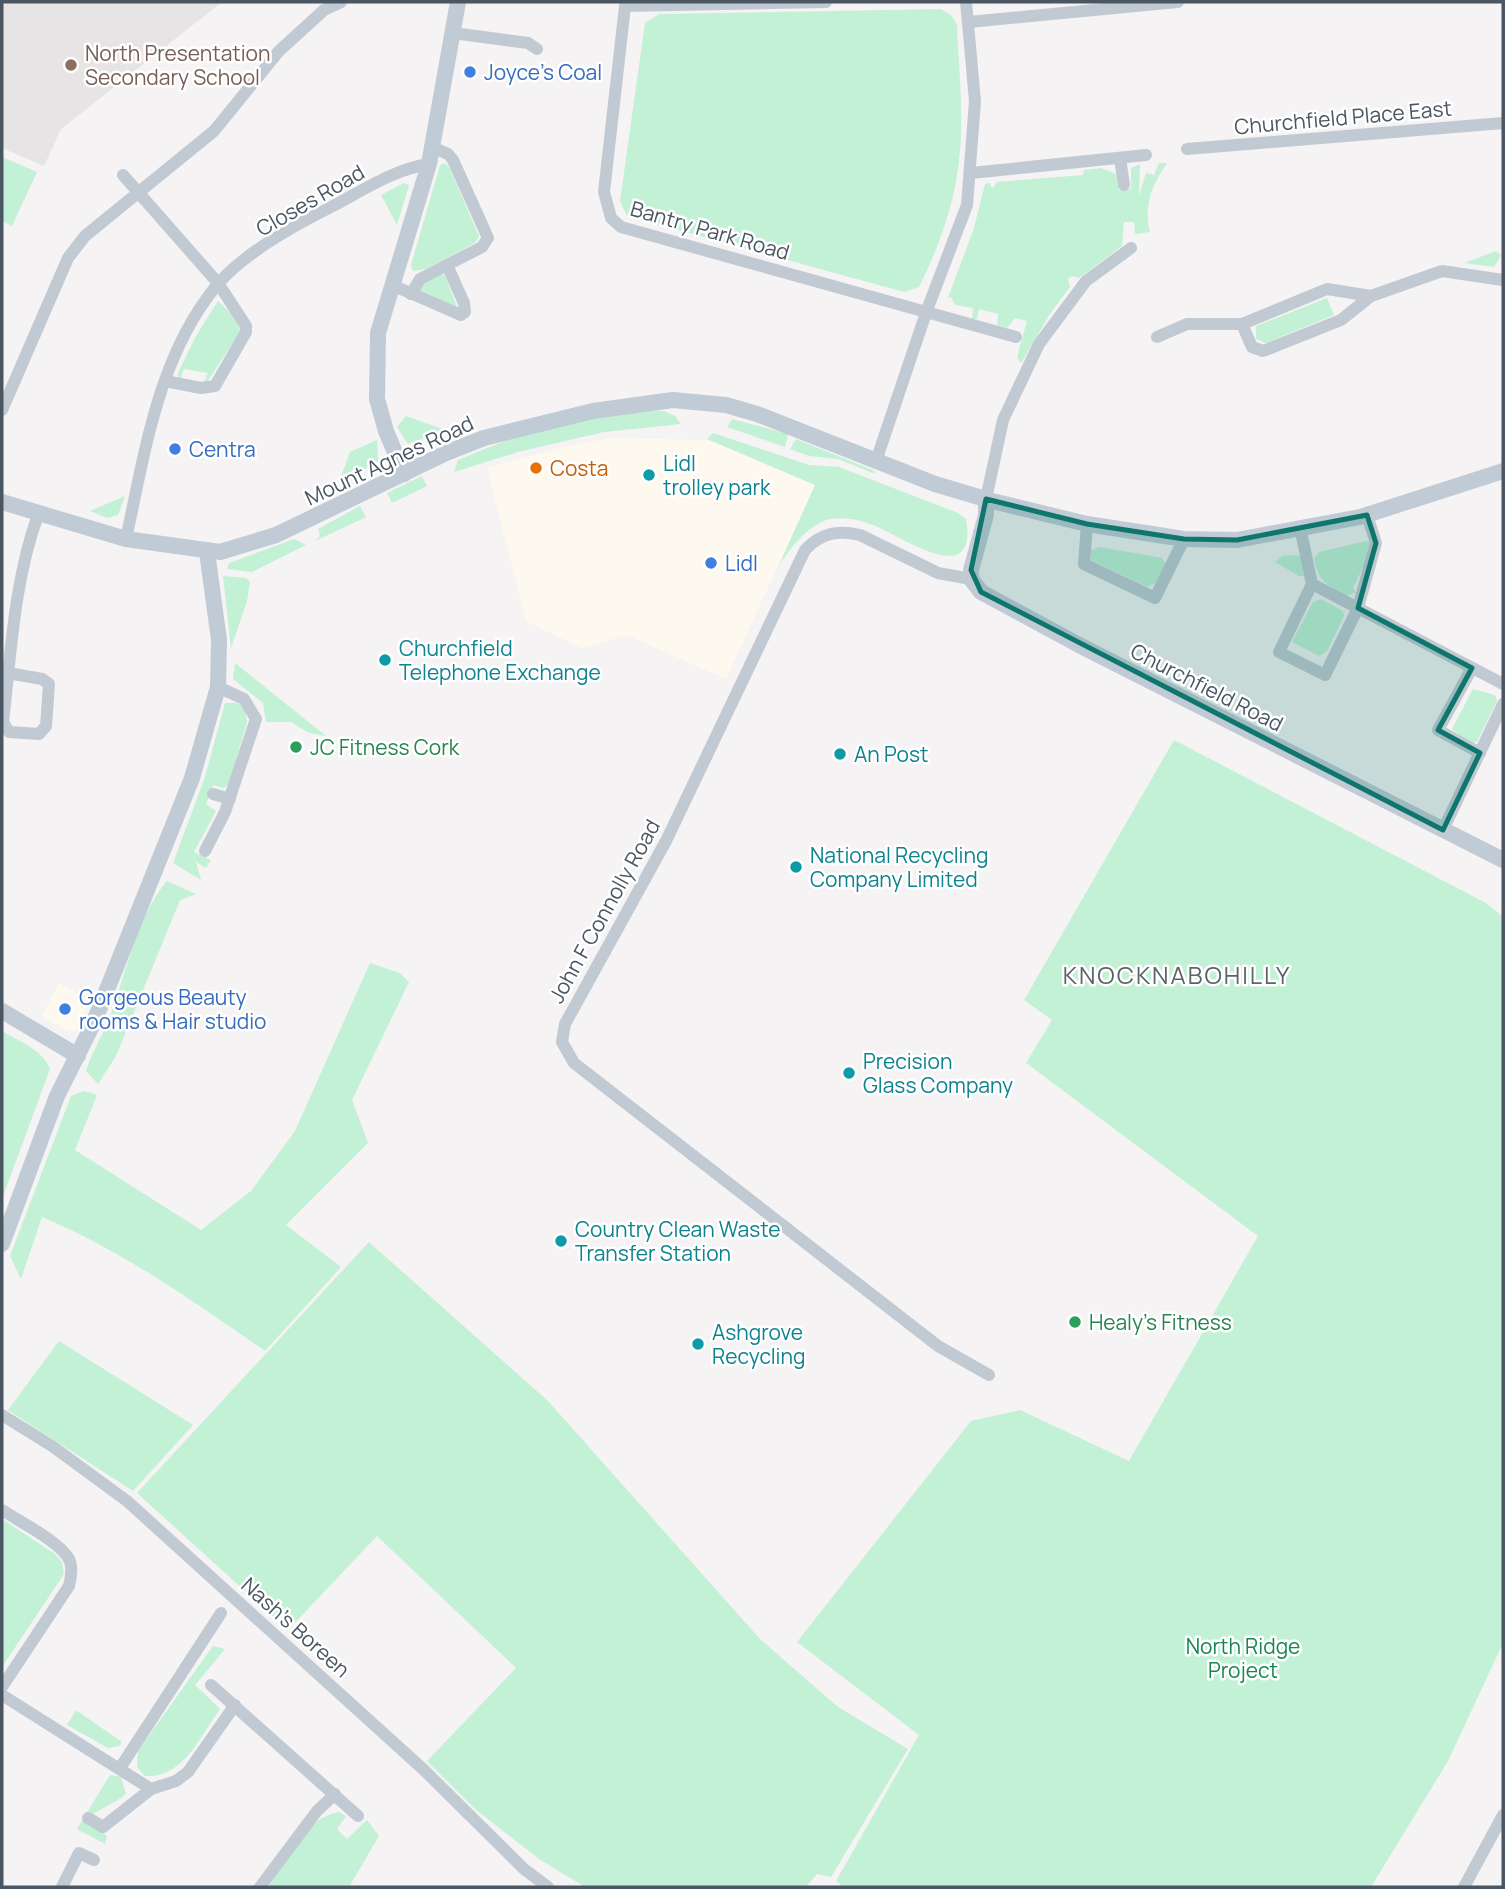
<svg xmlns="http://www.w3.org/2000/svg" width="1505" height="1889" font-family="Manrope,sans-serif">
	<style>
		.commercial { fill: #fdf9ef }
		.education { fill: #e6e4e5 }
		.green { fill: #c3f1d5 }
		.lines { fill: none; stroke-linecap: round; stroke-linejoin: round }
		.street { stroke: #c1cad2; stroke-width: 12 }
		.secondary { stroke: #c1cbd6; stroke-width: 16 }
		.marked { fill: #0f766e; fill-opacity: 0.2; stroke: #0f766e; stroke-width: 5; stroke-linejoin: round }
		.education-dot { fill: #8d6e63; stroke: #fff; stroke-width: 2.5 }
		.shop-dot { fill: #3f7fe0; stroke: #fff; stroke-width: 2.5 }
		.food-dot { fill: #e8710a; stroke: #fff; stroke-width: 2.5 }
		.culture-dot { fill: #0f9aa8; stroke: #fff; stroke-width: 2.5 }
		.leisure-dot { fill: #2e9e5b; stroke: #fff; stroke-width: 2.5 }
		.labels { text-anchor: middle; dominant-baseline: central; stroke-width: 5; stroke-linejoin: round; paint-order: stroke }
		.education-label { font-size: 21px; fill: #785e54; stroke: #fff; text-anchor: start }
		.shop-label { font-size: 21px; fill: #366cbe; stroke: #fff; text-anchor: start }
		.street-label { font-size: 21px; fill: #4a5661; stroke: #fff }
		.culture-label { font-size: 21px; fill: #0d838f; stroke: #fff; text-anchor: start }
		.food-label { font-size: 21px; fill: #c56008; stroke: #fff; text-anchor: start }
		.leisure-label { font-size: 21px; fill: #27864d; stroke: #fff; text-anchor: start }
		.park-label { font-size: 21px; fill: #17864f; stroke: #fff }
		.quarter-label { font-size: 24px; letter-spacing: 2px; fill: #5f6368; stroke: #fff }
	</style>
	<rect width="100%" height="100%" fill="#f5f3f3"/>
	<g class="commercial">
		<polygon points="611,438 708,440 815,485 726,679 627,635 582,648 526,621 487,468 559,448"/>
		<polygon points="59,983 89,1000 76,1031 66,1030 42,1016"/>
	</g>
	<polygon class="education" points="2,2 222,2 61,129 44,166 2,148"/>
	<g class="green">
		<path d="M941 9 952 16 957 25C959 76 966 130 956 181 950 216 935 255 919 287L904 292 627 216 620 201 645 23 659 14Z"/>
		<polygon points="2,157 37,172 12,226 2,221"/>
		<polygon points="445,163 449,167 479,236 475,243 426,269 413,271 411,265 440,165"/>
		<path d="M1159 163H1167C1152 185 1143 207 1150 232L1135 234 1134 222H1124L1122 246 1079 278 1072 276 1068 278 1070 287 1050 314 1021 363 1017 357 1027 321 1015 318 1007 328 997 325 998 314 979 309 977 319H972L973 308 955 305 951 297 948 298 974 228 985 184 990 183 992 189 997 182 1083 175 1084 170 1101 168 1116 174 1119 190 1131 189V168L1140 164 1139 196 1146 173 1154 175Z"/>
		<polygon points="404,183 409,185 397,225 381,195"/>
		<polygon points="1496,251 1501,255 1494,267 1464,263"/>
		<polygon points="439,274 445,275 457,307 419,290 422,284"/>
		<polygon points="1327,298 1334,315 1266,343 1256,339 1256,326"/>
		<polygon points="218,301 239,321 240,332 207,382 204,382 208,373 184,369 180,380 177,375 196,336"/>
		<path d="M664 411 675 416 681 424 604 432 518 452 454 472 458 460C522 433 594 408 664 411Z"/>
		<polygon points="406,416 446,430 408,444 397,427"/>
		<polygon points="732,419 788,434 785,447 727,427"/>
		<path d="M713 433 809 465 839 467 958 513 966 519C979 593 898 534 873 525 860 520 844 517 830 519 807 525 792 547 779 565L815 485 707 439Z"/>
		<polygon points="796,439 875,471 875,474 838,459 809,456 790,449"/>
		<polygon points="377,440 378,462 339,482 350,452"/>
		<polygon points="422,476 427,486 392,503 387,493"/>
		<polygon points="125,496 118,515 107,518 90,511"/>
		<polygon points="360,506 366,517 315,541 320,536 318,529"/>
		<polygon points="294,539 306,545 252,572 227,569 229,563"/>
		<path d="M1366 541 1371 543 1368 557 1353 588 1356 593 1344 596C1326 585 1318 579 1314 559L1319 552Z"/>
		<polygon points="1100,547 1162,558 1166,564 1157,582 1147,587 1091,560 1091,550"/>
		<polygon points="1295,555 1301,556 1304,576 1299,576 1275,562 1283,556"/>
		<polygon points="223,576 246,578 250,582 247,601 231,648"/>
		<polygon points="1321,599 1343,611 1344,616 1327,651 1319,656 1292,642 1313,602"/>
		<polygon points="235,663 326,736 309,733 291,722 266,722 263,703 233,679"/>
		<polygon points="1473,689 1495,695 1497,701 1477,742 1470,743 1452,729"/>
		<polygon points="225,703 237,703 245,709 247,722 229,784 223,788 213,785 206,804 216,811 194,852 211,860 206,868 196,862 201,880 173,863 205,777"/>
		<polygon points="1174,740 1486,903 1503,917 1503,1643 1448,1761 1371,1887 843,1887 836,1881 919,1735 797,1642 971,1421 1020,1410 1129,1461 1258,1236 1026,1063 1052,1020 1024,1000"/>
		<path d="M167 881 196 894 180 900 116 1056 98 1084 86 1071C91 1054 101 1038 108 1022 126 976 135 919 167 881Z"/>
		<path d="M370 963 400 973 409 982 352 1100 368 1143 286 1225 341 1267 265 1351C195 1302 121 1250 42 1217L21 1279 10 1256 71 1096 84 1091 97 1095 75 1150 201 1230 251 1191 295 1131Z"/>
		<path d="M2 1031C19 1041 43 1050 50 1069L2 1199Z"/>
		<polygon points="369,1242 548,1401 760,1639 838,1707 908,1749 831,1877 817,1874 806,1887 585,1887 539,1859 475,1809 427,1761 516,1668 377,1536 288,1630 137,1493"/>
		<polygon points="59,1341 193,1425 133,1491 8,1410"/>
		<polygon points="2,1519 55,1554 62,1562 64,1574 2,1667"/>
		<path d="M213 1646 225 1649 195 1685 220 1709C201 1735 183 1779 145 1776L137 1767 138 1751Z"/>
		<polygon points="76,1710 122,1742 119,1746 108,1748 67,1725"/>
		<path d="M110 1775 121 1777 126 1794C113 1805 97 1808 87 1821L107 1836 105 1844 77 1829Z"/>
		<path d="M339 1812 346 1816 337 1829 347 1839 367 1820 379 1836 349 1887H269C287 1859 303 1819 339 1812Z"/>
	</g>
	<g class="lines">
		<g class="street">
			<polyline points="826,2 625,6 604,192 611,218 621,227 1016,337"/>
			<polyline points="969,22 1178,2"/>
			<polyline points="453,33 528,43 537,49"/>
			<polyline points="1187,149 1503,123"/>
			<polyline points="1120,158 1124,185"/>
			<polyline points="971,173 1146,155"/>
			<polyline points="123,175 218,283 246,326 246,332 215,386 201,388 165,381"/>
			<polyline points="392,285 461,315 465,312 464,303 447,265"/>
			<polyline points="411,294 420,279 482,247 488,238 453,160 448,154 432,147"/>
			<polyline points="1242,324 1252,347 1263,351 1341,320 1371,296"/>
			<polyline points="1157,337 1187,324 1242,324 1327,289 1371,296 1442,271 1503,280"/>
			<polyline points="2,410 68,258 85,236 214,131 279,51 324,10 341,2"/>
			<polyline points="876,461 927,310 967,205 975,101 966,2"/>
			<polyline points="986,499 1003,420 1039,344 1086,281 1131,248"/>
			<polyline points="1087,524 1084,564 1155,598 1184,539"/>
			<polyline points="1300,527 1312,584 1503,684"/>
			<path d="M126 539C145 452 158 356 217 285 243 254 295 225 331 207 362 191 394 169 429 164"/>
			<path d="M971 579 938 573 860 535C837 530 821 533 805 550L666 841 565 1024 562 1042 574 1063 938 1346 989 1375"/>
			<polyline points="1312,584 1279,652 1325,675 1358,608 1376,543 1367,515"/>
			<polyline points="1472,668 1438,730 1480,753"/>
			<path d="M8 673 42 679 49 684 46 726 39 734 9 732 3 722C11 653 14 581 38 515"/>
			<polyline points="213,794 230,799"/>
			<polyline points="1443,830 1503,704"/>
			<polyline points="205,851 225,812 256,719 244,699 218,687"/>
			<polyline points="2,1415 52,1446 127,1501 424,1770 524,1869 548,1887"/>
			<path d="M2 1510C20 1522 59 1541 69 1559 73 1567 71 1578 69 1586L2 1687"/>
			<polyline points="211,1685 358,1816"/>
			<polyline points="2,1695 151,1789 176,1781 188,1772 235,1705"/>
			<polyline points="120,1768 221,1613"/>
			<polyline points="88,1818 103,1827 151,1789"/>
			<polyline points="62,1887 79,1853 94,1860"/>
			<polyline points="260,1887 317,1811 335,1794"/>
			<polyline points="1464,1887 1503,1815"/>
		</g>
		<g class="secondary">
			<polyline points="404,474 386,431 377,399 378,333 429,164 458,2"/>
			<polyline points="986,499 986,515 971,570 971,579 981,592 1079,645 1503,860"/>
			<polyline points="2,502 126,539 220,552 276,535 446,453 484,438 593,411 673,400 726,405 757,414 935,484 992,501 1087,524 1184,539 1237,540 1360,517 1503,471"/>
			<polyline points="2,1011 78,1056"/>
			<polyline points="2,1244 57,1096 94,1022 192,778 218,687 219,640 207,552"/>
		</g>
	</g>
	<path class="marked" d="M986 499 1087 524 1184 539 1237 540 1367 515 1376 543 1358 608 1472 668 1438 730 1480 753 1443 830 981 592 971 570Z"/>
	<circle class="education-dot" cx="71" cy="65" r="7"/>
	<g class="shop-dot">
		<circle cx="470" cy="72" r="7"/>
		<circle cx="175" cy="449" r="7"/>
		<circle cx="711" cy="563" r="7"/>
		<circle cx="65" cy="1009" r="7"/>
	</g>
	<circle class="food-dot" cx="536" cy="468" r="7"/>
	<g class="culture-dot">
		<circle cx="649" cy="475" r="7"/>
		<circle cx="385" cy="660" r="7"/>
		<circle cx="840" cy="754" r="7"/>
		<circle cx="796" cy="867" r="7"/>
		<circle cx="849" cy="1073" r="7"/>
		<circle cx="561" cy="1241" r="7"/>
		<circle cx="698" cy="1344" r="7"/>
	</g>
	<g class="leisure-dot">
		<circle cx="296" cy="747" r="7"/>
		<circle cx="1075" cy="1322" r="7"/>
	</g>
	<g class="labels">
		<g class="education-label">
			<text x="85" y="53">North Presentation<tspan x="85" dy="24">Secondary School</tspan></text>
		</g>
		<g class="shop-label">
			<text x="484" y="72">Joyce's Coal</text>
			<text x="189" y="449">Centra</text>
			<text x="725" y="563">Lidl</text>
			<text x="79" y="997">Gorgeous Beauty<tspan x="79" dy="24">rooms &amp; Hair studio</tspan></text>
		</g>
		<g class="street-label">
			<text transform="translate(1343 117) rotate(-5)">Churchfield Place East</text>
			<text transform="translate(310 200) rotate(-30)">Closes Road</text>
			<text transform="translate(710 230) rotate(16)">Bantry Park Road</text>
			<text transform="translate(389 460) rotate(-25)">Mount Agnes Road</text>
			<text transform="translate(1207 687) rotate(27)">Churchfield Road</text>
			<text transform="translate(604 911) rotate(-61)">John F Connolly Road</text>
			<text transform="translate(296 1627) rotate(42)">Nash's Boreen</text>
		</g>
		<g class="culture-label">
			<text x="663" y="463">Lidl<tspan x="663" dy="24">trolley park</tspan></text>
			<text x="399" y="648">Churchfield<tspan x="399" dy="24">Telephone Exchange</tspan></text>
			<text x="854" y="754">An Post</text>
			<text x="810" y="855">National Recycling<tspan x="810" dy="24">Company Limited</tspan></text>
			<text x="863" y="1061">Precision<tspan x="863" dy="24">Glass Company</tspan></text>
			<text x="575" y="1229">Country Clean Waste<tspan x="575" dy="24">Transfer Station</tspan></text>
			<text x="712" y="1332">Ashgrove<tspan x="712" dy="24">Recycling</tspan></text>
		</g>
		<g class="food-label">
			<text x="550" y="468">Costa</text>
		</g>
		<g class="leisure-label">
			<text x="310" y="747">JC Fitness Cork</text>
			<text x="1089" y="1322">Healy’s Fitness</text>
		</g>
		<g class="park-label">
			<text x="1243" y="1646">North Ridge<tspan x="1243" dy="24">Project</tspan></text>
		</g>
		<g class="quarter-label">
			<text x="1177" y="974">KNOCKNABOHILLY</text>
		</g>
	</g>
	<rect width="1505" height="1889" fill="none" stroke="#4a5661" stroke-width="7"/>
</svg>
